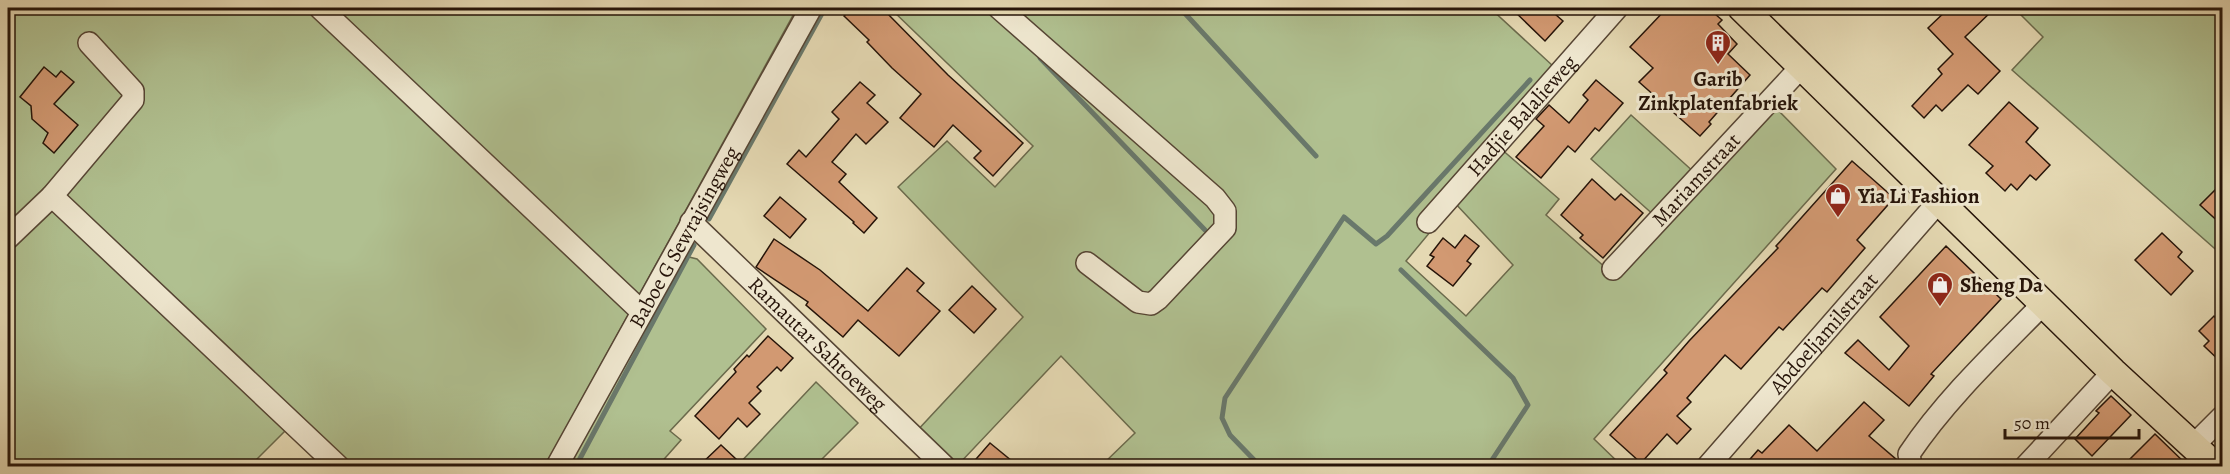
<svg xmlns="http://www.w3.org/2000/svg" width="2230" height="474" font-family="Alegreya,serif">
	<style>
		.green { fill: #b0c090; stroke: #6b6a4c; stroke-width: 1.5 }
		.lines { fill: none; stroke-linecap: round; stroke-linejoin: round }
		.stream { stroke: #69786b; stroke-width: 5 }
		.building { fill: #d29972; stroke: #261409; stroke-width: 1.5 }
		.minor-casing { stroke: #564534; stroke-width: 24 }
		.major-casing { stroke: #261409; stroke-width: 30 }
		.minor { stroke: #eee6ce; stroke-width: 21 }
		.major { stroke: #e5d9b3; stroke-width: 27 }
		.labels { text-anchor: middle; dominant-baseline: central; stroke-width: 6; stroke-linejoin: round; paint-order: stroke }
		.poi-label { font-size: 21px; font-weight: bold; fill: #261409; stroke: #eee6ce; text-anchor: start }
		.street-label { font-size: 21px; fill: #261409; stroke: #eee6ce }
	</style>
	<rect width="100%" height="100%" fill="#e5d9b3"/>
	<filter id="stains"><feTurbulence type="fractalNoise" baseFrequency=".00333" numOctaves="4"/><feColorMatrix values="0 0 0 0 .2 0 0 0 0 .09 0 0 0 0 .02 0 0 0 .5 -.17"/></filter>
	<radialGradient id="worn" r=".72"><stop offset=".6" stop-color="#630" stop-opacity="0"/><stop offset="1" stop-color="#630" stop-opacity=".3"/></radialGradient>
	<g class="green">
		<polygon points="8,8 797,8 545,466 353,466 125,250 111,259 288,428 250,466 8,466"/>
		<polygon points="890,8 987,8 998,13 1006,21 1018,8 1490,8 1553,66 1417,221 1431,231 1406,261 1466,316 1513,265 1453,201 1500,148 1559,199 1546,215 1616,277 1772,104 1836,169 1594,439 1622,466 1101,466 1135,433 1061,356 957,466 951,466 915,433 1023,317 898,187 947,141 995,187 1033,146"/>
		<polygon points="2014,8 2222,8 2222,255 2012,70 2043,37"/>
		<polygon points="1631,115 1696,174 1656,217 1591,159"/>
		<polygon points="681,255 697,259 766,329 670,431 681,440 658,466 567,466"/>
		<polygon points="816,382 858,423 815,466 737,466"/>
	</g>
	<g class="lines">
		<g class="stream">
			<polyline points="1180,8 1316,156"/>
			<polyline points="1040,58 1205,230"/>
			<polyline points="709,219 825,8"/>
			<polyline points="1401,270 1513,378 1528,405 1488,466"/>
			<polyline points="576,466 694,245"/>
			<polyline points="1260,466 1230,435 1222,418 1225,398 1344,217 1376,244 1387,236 1530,80"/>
		</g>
	</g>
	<g class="building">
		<polygon points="852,8 882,8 948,75 1023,143 993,176 974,158 981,151 953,125 934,147 900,118 921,94 892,68 867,42 869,40 844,16"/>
		<polygon points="1511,8 1548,8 1563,21 1545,41"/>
		<polygon points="1667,8 1708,8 1722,20 1718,24 1737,44 1728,54 1750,75 1709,122 1711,124 1700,136 1639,82 1653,68 1630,47"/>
		<polygon points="1949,8 1995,8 1965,37 2000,71 1978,94 1968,85 1942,111 1936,105 1924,118 1912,106 1942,74 1938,69 1953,54 1928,28"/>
		<polygon points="44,67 56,77 61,71 74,82 54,104 78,125 54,153 43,143 48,133 32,119 31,106 20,97"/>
		<polygon points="1596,80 1623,103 1599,131 1595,128 1575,152 1568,146 1541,178 1516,157 1544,126 1536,119 1549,105 1569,123 1588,100 1583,95"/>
		<polygon points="860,82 875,95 867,103 888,122 866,144 856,134 832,162 846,174 839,182 877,218 864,233 853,223 854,222 787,164 799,150 806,157 839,119 832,112"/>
		<polygon points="2009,102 2038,128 2026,142 2050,165 2036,180 2030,175 2017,190 2011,184 2005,191 1986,173 1993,166 1969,145"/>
		<polygon points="1852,161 1894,198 1857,240 1865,248 1827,292 1822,288 1783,330 1779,327 1741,369 1725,355 1687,398 1691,402 1677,416 1691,429 1677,444 1667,434 1641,463 1610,435 1667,373 1664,370 1689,341 1778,248 1776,246"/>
		<polygon points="1592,179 1615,200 1621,194 1643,213 1603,258 1580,238 1583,235 1561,215"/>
		<polygon points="2223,182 2223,226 2200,205"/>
		<polygon points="780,197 806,219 790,238 764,216"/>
		<polygon points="2162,233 2182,252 2178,257 2193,271 2171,295 2135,260"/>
		<polygon points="1465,235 1479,246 1467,261 1471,264 1453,286 1427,266 1434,257 1430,255 1443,238 1455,248"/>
		<polygon points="774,239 820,270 868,311 907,268 924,283 917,291 940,311 899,356 858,320 843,337 806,305 808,302 756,267"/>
		<polygon points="1946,246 2001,299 1931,374 1934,376 1909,406 1845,353 1858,340 1889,370 1909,346 1880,317"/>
		<polygon points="972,286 996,309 974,333 949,310"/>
		<polygon points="2214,316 2223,326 2223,364 2204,346 2209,341 2199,331"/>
		<polygon points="768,336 793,358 781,371 777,367 757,387 761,391 749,403 760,414 747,427 738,418 719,439 695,416 736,372 734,369 747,355 749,357"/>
		<polygon points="2111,396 2131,415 2092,456 2075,439 2099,413 2096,411"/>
		<polygon points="1864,402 1884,420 1869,436 1897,460 1898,466 1744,466 1758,450 1762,453 1789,425 1817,451"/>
		<polygon points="2155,434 2188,466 2123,466"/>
		<polygon points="990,443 1018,466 970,466"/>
		<polygon points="721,445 736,459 729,466 699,466"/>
	</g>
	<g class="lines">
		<defs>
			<g id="minor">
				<polyline points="320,8 642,312"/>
				<polyline points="999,8 1215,198 1225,211 1225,228 1158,299 1151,304 1138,302 1087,263"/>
				<polyline points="52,196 338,466"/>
				<path id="s1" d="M691 222 944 466"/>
				<path id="s2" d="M1428 222 1617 8"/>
				<polyline points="8,238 52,196 133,100 133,91 89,43"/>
				<path id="s3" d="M1613 269 1802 66"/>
				<polyline points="2193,446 2222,417"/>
				<path id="s4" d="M557 466 811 8"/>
				<path id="s5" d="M1708 466 1940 200"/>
				<path d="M1911 466 1909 454C1946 399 1997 351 2044 303"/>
				<polyline points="2026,466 2113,372"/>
			</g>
			<polyline id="major" points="1742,8 2113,372 2215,466"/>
		</defs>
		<use href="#minor" class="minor-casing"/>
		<use href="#major" class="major-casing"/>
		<use href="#minor" class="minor"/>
		<use href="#major" class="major"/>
	</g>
	<defs>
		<symbol id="building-pin" viewBox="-11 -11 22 30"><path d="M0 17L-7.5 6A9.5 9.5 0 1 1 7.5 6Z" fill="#8f2418" stroke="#eee6ce"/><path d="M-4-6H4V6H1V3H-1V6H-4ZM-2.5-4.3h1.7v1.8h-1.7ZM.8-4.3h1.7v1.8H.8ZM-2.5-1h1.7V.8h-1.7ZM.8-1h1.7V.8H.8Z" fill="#fff"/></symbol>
		<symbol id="shop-pin" viewBox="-11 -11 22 30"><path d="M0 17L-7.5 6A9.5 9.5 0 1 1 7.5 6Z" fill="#8f2418" stroke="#eee6ce"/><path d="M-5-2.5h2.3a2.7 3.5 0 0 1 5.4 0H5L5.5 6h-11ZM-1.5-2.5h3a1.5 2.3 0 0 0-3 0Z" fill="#fff"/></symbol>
	</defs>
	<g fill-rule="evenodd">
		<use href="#building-pin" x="1703" y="28" width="30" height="40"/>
		<use href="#shop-pin" x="1823" y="181" width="30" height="40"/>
		<use href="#shop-pin" x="1925" y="270" width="30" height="40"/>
	</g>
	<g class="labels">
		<g class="poi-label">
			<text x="1718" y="79" text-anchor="middle">Garib<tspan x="1718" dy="24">Zinkplatenfabriek</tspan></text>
			<text x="1858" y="196">Yia Li Fashion</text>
			<text x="1960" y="285">Sheng Da</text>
		</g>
		<g class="street-label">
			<text stroke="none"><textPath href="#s2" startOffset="142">Hadjie Balalieweg</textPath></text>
			<text stroke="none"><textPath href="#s3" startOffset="122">Mariamstraat</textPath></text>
			<text stroke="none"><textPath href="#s4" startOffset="262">Baboe G Sewrajsingweg</textPath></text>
			<text stroke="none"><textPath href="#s5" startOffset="176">Abdoeljamilstraat</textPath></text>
			<text stroke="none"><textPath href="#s1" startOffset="176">Ramautar Sahtoeweg</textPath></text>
		</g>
	</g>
	<rect width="2230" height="474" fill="none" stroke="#e5d9b3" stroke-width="30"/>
	<rect x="9" y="9" width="2212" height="456" fill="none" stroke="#261409" stroke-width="3"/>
	<rect x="15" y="15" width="2200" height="444" fill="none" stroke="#261409" stroke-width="1.5"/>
	<path d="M2005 429v9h134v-9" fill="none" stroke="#261409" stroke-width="3"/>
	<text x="2014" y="429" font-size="18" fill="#261409" stroke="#eee6ce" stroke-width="4.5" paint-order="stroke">50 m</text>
	<rect width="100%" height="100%" filter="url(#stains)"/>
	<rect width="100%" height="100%" fill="url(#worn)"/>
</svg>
